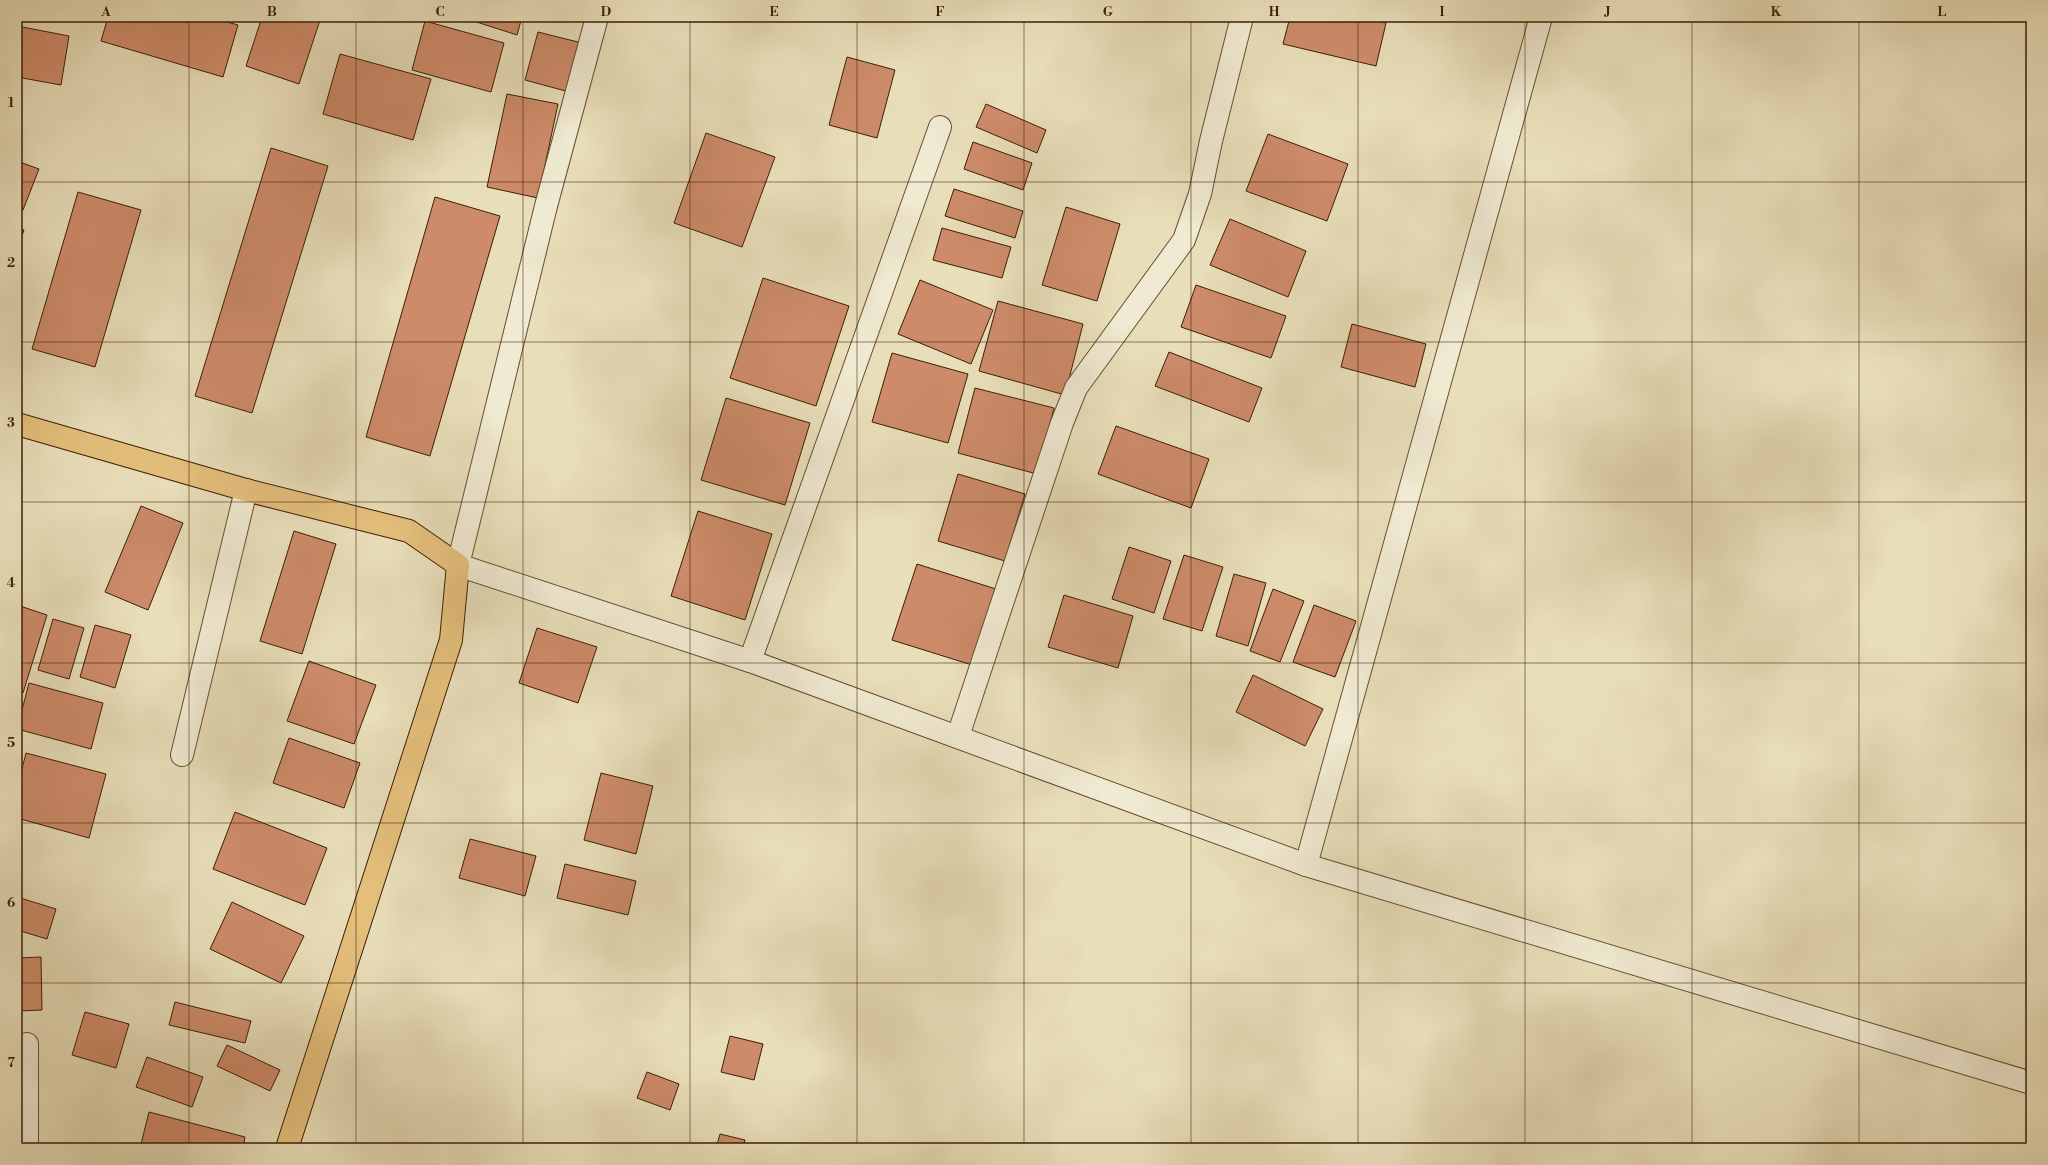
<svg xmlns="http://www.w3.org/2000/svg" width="2048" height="1165" font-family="'Libre Bodoni',serif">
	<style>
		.building { fill: #cd8b6a; stroke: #3b1f03 }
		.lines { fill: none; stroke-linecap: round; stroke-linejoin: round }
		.minor-casing { stroke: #664f30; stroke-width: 24 }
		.primary-casing { stroke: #3b1f03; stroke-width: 24 }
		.minor { stroke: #f0ead2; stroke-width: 22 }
		.primary { stroke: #e4bf7c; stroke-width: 22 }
		.grid { fill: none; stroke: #3b1f03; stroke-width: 1; stroke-opacity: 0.55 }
		.neatline { fill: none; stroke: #3b1f03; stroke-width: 1.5 }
		.grid-label { font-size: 13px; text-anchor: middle; font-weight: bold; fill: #3b1f03 }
	</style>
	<rect width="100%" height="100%" fill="#e8deb9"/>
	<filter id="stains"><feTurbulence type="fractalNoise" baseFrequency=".005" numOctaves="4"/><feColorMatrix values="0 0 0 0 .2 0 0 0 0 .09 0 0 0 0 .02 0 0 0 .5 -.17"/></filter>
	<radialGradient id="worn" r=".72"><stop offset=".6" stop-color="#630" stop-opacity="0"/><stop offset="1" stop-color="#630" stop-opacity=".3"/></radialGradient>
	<g class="building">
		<polygon points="108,17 209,17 238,25 223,77 101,41"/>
		<polygon points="262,17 321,17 299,84 246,66"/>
		<polygon points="461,17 522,17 517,35"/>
		<polygon points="1290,17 1360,17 1386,23 1376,66 1283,44"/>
		<polygon points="425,21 504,43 491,92 412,70"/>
		<polygon points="17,26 69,36 61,85 17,77"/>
		<polygon points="538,32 586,44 573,93 525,80"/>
		<polygon points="340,54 431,79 413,140 323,114"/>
		<polygon points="847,57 895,70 877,138 829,125"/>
		<polygon points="507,94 558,104 538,198 487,187"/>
		<polygon points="986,104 1046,130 1037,153 976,127"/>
		<polygon points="706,133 775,157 742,247 674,223"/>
		<polygon points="1268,134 1348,164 1327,221 1246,191"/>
		<polygon points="973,142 1032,163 1023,190 964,169"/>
		<polygon points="271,148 328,166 252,413 195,396"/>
		<polygon points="17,161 39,169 23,210 17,207"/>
		<polygon points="954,189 1023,211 1015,238 945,216"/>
		<polygon points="78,192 141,210 95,367 32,349"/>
		<polygon points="435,197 500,216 430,456 366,437"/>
		<polygon points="1066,207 1120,224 1097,301 1042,285"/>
		<polygon points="1230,219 1306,251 1288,297 1210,265"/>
		<polygon points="17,228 24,230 17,250"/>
		<polygon points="942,228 1011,247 1002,278 933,260"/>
		<polygon points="763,278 849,306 816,406 730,378"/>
		<polygon points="920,280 993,310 971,364 898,334"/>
		<polygon points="1196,285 1286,316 1271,358 1181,327"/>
		<polygon points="998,301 1083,324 1065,395 979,371"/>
		<polygon points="1352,324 1426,344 1415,387 1341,367"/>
		<polygon points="1169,352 1262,388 1249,422 1155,386"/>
		<polygon points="892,353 968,374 948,443 872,422"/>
		<polygon points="975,388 1054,408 1037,474 958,453"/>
		<polygon points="726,398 810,423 785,505 701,480"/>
		<polygon points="1116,426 1209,459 1191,508 1098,474"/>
		<polygon points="958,474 1025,494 1005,561 938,541"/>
		<polygon points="141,506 183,523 148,610 105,592"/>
		<polygon points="698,511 772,534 745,620 671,596"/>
		<polygon points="294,531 336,544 302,654 260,641"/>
		<polygon points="1129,547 1171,561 1154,613 1112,599"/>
		<polygon points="1184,555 1223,567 1202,631 1163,619"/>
		<polygon points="917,564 996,589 972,665 892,640"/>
		<polygon points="1234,574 1266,583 1248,646 1216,636"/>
		<polygon points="1273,589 1304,601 1280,662 1250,651"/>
		<polygon points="1064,595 1133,616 1118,668 1048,647"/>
		<polygon points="17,605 47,615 23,693 17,691"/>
		<polygon points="1314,605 1356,621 1335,677 1293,662"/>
		<polygon points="53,619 84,628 69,679 38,670"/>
		<polygon points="95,625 131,635 115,688 80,677"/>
		<polygon points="537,628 597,647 578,703 519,683"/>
		<polygon points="309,661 376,685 354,744 287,721"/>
		<polygon points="1253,675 1323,709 1305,746 1236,712"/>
		<polygon points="29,683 103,703 91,749 17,729"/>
		<polygon points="289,738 360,763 344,808 273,783"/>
		<polygon points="26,753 106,774 89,838 17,818 17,788"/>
		<polygon points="601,773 653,786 636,854 584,840"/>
		<polygon points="235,812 327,848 305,905 213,869"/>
		<polygon points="470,839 536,856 525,896 459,878"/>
		<polygon points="565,864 636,881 628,915 557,898"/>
		<polygon points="17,897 56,909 47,939 17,930"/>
		<polygon points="232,902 304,936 281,983 210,949"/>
		<polygon points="41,957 42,1010 18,1011 18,958"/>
		<polygon points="175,1002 251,1021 245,1043 169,1025"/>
		<polygon points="85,1012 129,1024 116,1068 72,1055"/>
		<polygon points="730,1036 763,1044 754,1080 721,1072"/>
		<polygon points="227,1045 280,1070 270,1091 217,1066"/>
		<polygon points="147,1057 203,1077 192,1107 136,1087"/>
		<polygon points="647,1072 679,1084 670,1110 637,1098"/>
		<polygon points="149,1112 245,1137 243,1148 140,1148"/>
		<polygon points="720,1134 745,1140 743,1148 716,1148"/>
	</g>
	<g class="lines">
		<defs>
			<g id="minor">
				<polyline points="597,17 546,206 458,565 750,661 1306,865 2031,1083"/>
				<polyline points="750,661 940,127"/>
				<polyline points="958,736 1062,423 1076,388 1184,240 1200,194 1211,141 1242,17"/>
				<polyline points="182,755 246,490"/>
				<polyline points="1306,865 1541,17"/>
				<polyline points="27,1044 27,1148"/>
			</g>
			<polyline id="primary" points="17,424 246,490 409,531 458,565 451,640 287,1148"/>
		</defs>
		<use href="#minor" class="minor-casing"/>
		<use href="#primary" class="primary-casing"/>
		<use href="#minor" class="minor"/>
		<use href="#primary" class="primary"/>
	</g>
	<path class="grid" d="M189 17V1148M356 17V1148M523 17V1148M690 17V1148M857 17V1148M1024 17V1148M1191 17V1148M1358 17V1148M1525 17V1148M1692 17V1148M1859 17V1148M17 182H2031M17 342H2031M17 502H2031M17 663H2031M17 823H2031M17 983H2031"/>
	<rect width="2048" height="1165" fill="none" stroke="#e8deb9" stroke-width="44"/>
	<rect x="22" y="22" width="2004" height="1121" class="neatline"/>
	<g class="grid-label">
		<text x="106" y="16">A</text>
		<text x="272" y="16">B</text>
		<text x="440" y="16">C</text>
		<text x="606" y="16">D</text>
		<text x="774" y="16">E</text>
		<text x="940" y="16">F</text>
		<text x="1108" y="16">G</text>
		<text x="1274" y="16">H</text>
		<text x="1442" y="16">I</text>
		<text x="1608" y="16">J</text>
		<text x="1776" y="16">K</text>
		<text x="1942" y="16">L</text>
		<text x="11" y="107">1</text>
		<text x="11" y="267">2</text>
		<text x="11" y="427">3</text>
		<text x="11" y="587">4</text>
		<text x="11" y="747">5</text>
		<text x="11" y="907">6</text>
		<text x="11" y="1067">7</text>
	</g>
	<rect width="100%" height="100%" filter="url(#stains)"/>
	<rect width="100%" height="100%" fill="url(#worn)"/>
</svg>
